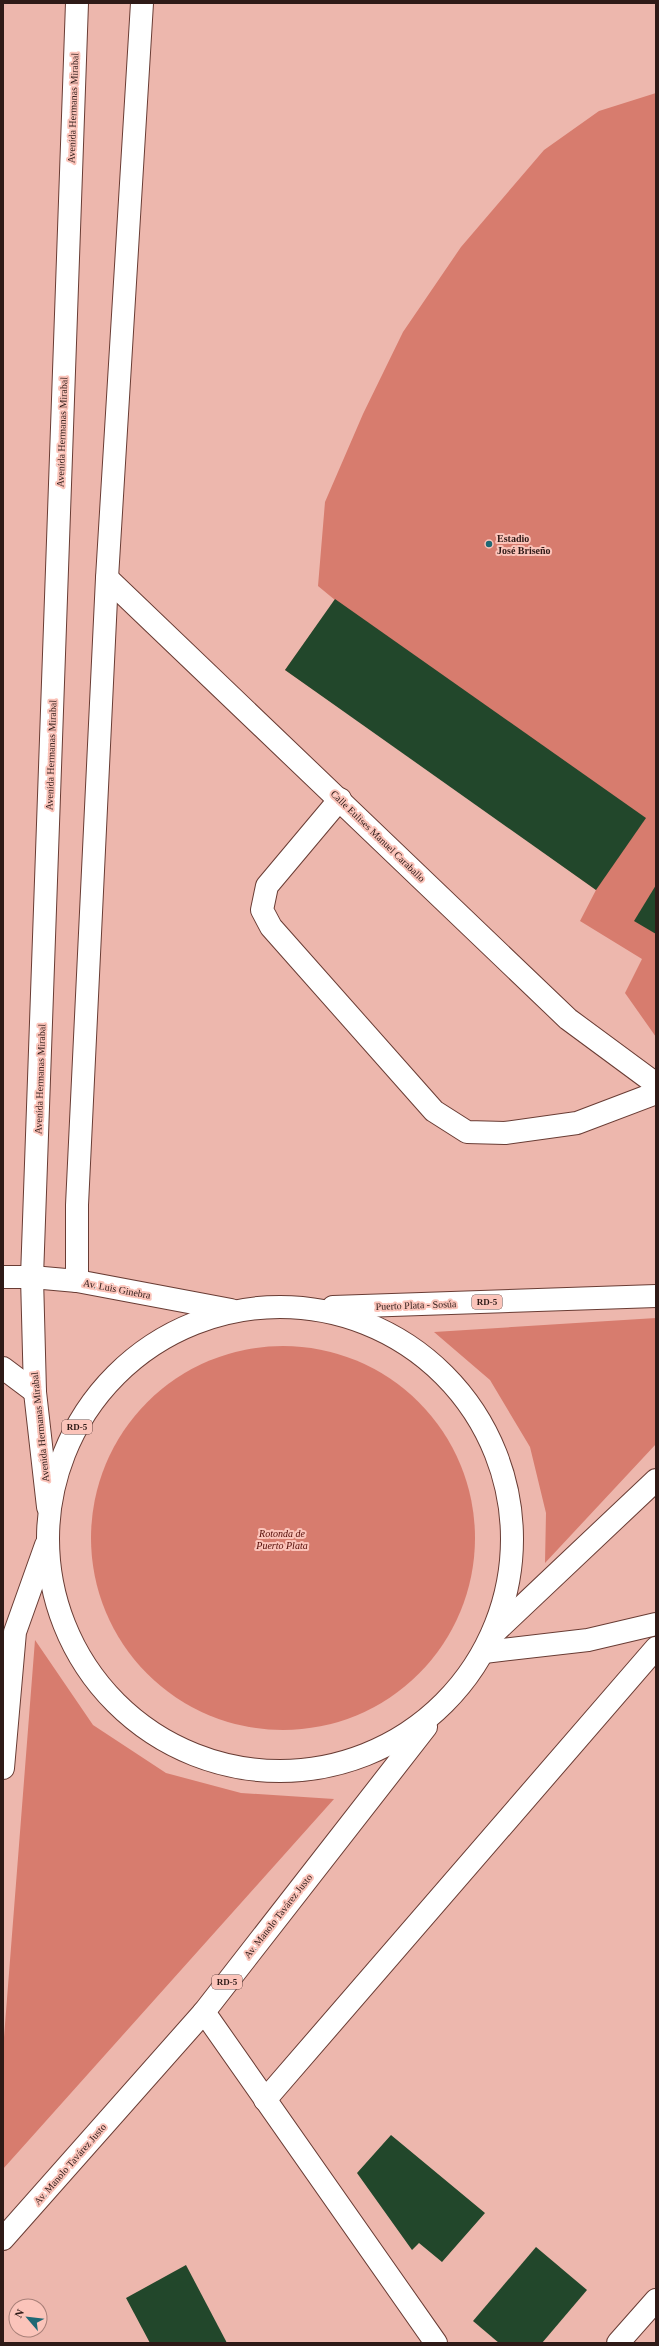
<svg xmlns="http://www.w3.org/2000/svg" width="659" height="2346" font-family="'Times New Roman',serif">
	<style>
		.green { fill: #d77c6e }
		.building { fill: #22472b }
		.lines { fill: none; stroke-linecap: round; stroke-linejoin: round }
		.minor-casing { stroke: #693c34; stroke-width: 24 }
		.major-casing { stroke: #693c34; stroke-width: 24 }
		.minor { stroke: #fff; stroke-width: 22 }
		.major { stroke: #fff; stroke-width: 22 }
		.poi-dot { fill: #1e6874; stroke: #fbc4ba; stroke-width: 1.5 }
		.labels { text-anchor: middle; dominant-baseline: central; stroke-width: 4; stroke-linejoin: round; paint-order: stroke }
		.shield { fill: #fbc4ba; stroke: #6c4d48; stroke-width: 1 }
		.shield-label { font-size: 9px; font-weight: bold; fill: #2e1a17 }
		.street-label { font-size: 10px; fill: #2e1a17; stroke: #fbc4ba }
		.poi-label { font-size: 10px; font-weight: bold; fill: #2e1a17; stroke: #fbc4ba; text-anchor: start }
		.park-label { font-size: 10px; font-style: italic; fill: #530a05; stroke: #fbc4ba }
	</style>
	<rect width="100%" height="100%" fill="#edb7ad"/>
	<g class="green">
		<polygon points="656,93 656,1037 625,993 642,959 580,921 596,890 452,786 285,670 335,600 318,586 325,502 363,414 403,332 461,247 544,150 599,111"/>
		<polygon points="656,1318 656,1444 545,1563 546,1513 530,1447 490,1380 434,1332"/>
		<circle cx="283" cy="1538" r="192"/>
		<polygon points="35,1640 93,1725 166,1773 241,1793 334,1799 3,2169 3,2050"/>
	</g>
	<g class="building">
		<polygon points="335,599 646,818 596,890 285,670"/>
		<polygon points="656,885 656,934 634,921"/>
		<polygon points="391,2135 485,2213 442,2262 419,2243 412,2250 357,2173"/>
		<polygon points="536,2247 587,2290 542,2343 499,2343 473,2321"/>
		<polygon points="186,2265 227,2343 150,2343 126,2298"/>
	</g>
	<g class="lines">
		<defs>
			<g id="minor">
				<polyline points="107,578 568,1019 656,1084"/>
				<polyline points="340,799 267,886 262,910 271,927 434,1111 467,1132 505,1133 577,1123 656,1093"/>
				<polyline points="3,1277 32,1277"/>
				<polyline points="3,1368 35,1392"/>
				<polyline points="484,1652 588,1640 656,1624"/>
				<polyline points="204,2012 436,2343"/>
				<polyline points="265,2100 656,1648"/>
				<polyline points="618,2343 656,2300"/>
			</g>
			<g id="major">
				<polyline points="32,1277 77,1281 231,1310"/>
				<polyline points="77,1281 77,1205 107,578 142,3"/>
				<circle cx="280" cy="1539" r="232"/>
				<polyline points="333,1307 656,1296"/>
				<polyline points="48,1507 35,1392 32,1277 77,3"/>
				<polyline points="494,1633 656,1480"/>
				<polyline points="3,1768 15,1632 46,1545"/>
				<polyline points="3,2239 204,2012 426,1727"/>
			</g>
		</defs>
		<use href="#minor" class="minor-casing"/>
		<use href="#major" class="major-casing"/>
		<use href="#minor" class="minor"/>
		<use href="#major" class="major"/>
	</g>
	<circle class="poi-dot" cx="489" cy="544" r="4"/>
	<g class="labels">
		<g class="shield">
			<rect x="472" y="1295" width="30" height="14" rx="3"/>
			<rect x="62" y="1420" width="30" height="14" rx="3"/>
			<rect x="212" y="1975" width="30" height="14" rx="3"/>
		</g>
		<g class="shield-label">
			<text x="487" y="1302">RD-5</text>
			<text x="77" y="1427">RD-5</text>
			<text x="227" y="1982">RD-5</text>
		</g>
		<g class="street-label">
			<text transform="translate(73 108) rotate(-88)">Avenida Hermanas Mirabal</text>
			<text transform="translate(62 432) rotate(-88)">Avenida Hermanas Mirabal</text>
			<text transform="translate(51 755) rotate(-88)">Avenida Hermanas Mirabal</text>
			<text transform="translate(378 836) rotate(44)">Calle Eulises Manuel Caraballo</text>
			<text transform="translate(40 1079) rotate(-88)">Avenida Hermanas Mirabal</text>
			<text transform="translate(117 1289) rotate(11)">Av. Luis Ginebra</text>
			<text transform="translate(416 1305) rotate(-2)">Puerto Plata - Sosúa</text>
			<text transform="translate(40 1427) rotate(-96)">Avenida Hermanas Mirabal</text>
			<text transform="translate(278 1916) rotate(-52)">Av. Manolo Tavárez Justo</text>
			<text transform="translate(70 2164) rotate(-49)">Av. Manolo Tavárez Justo</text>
		</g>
		<g class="poi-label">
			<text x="497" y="538">Estadio<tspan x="497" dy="12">José Briseño</tspan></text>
		</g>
		<g class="park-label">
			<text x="282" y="1533">Rotonda de<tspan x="282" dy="12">Puerto Plata</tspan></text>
		</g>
	</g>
	<rect width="659" height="2346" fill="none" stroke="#2e1a17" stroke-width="8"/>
	<g transform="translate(28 2318) rotate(298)"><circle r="19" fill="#fbc4ba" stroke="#a98079"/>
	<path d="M0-3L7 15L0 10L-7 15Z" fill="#1e6874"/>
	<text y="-6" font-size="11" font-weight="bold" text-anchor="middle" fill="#2e1a17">N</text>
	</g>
</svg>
